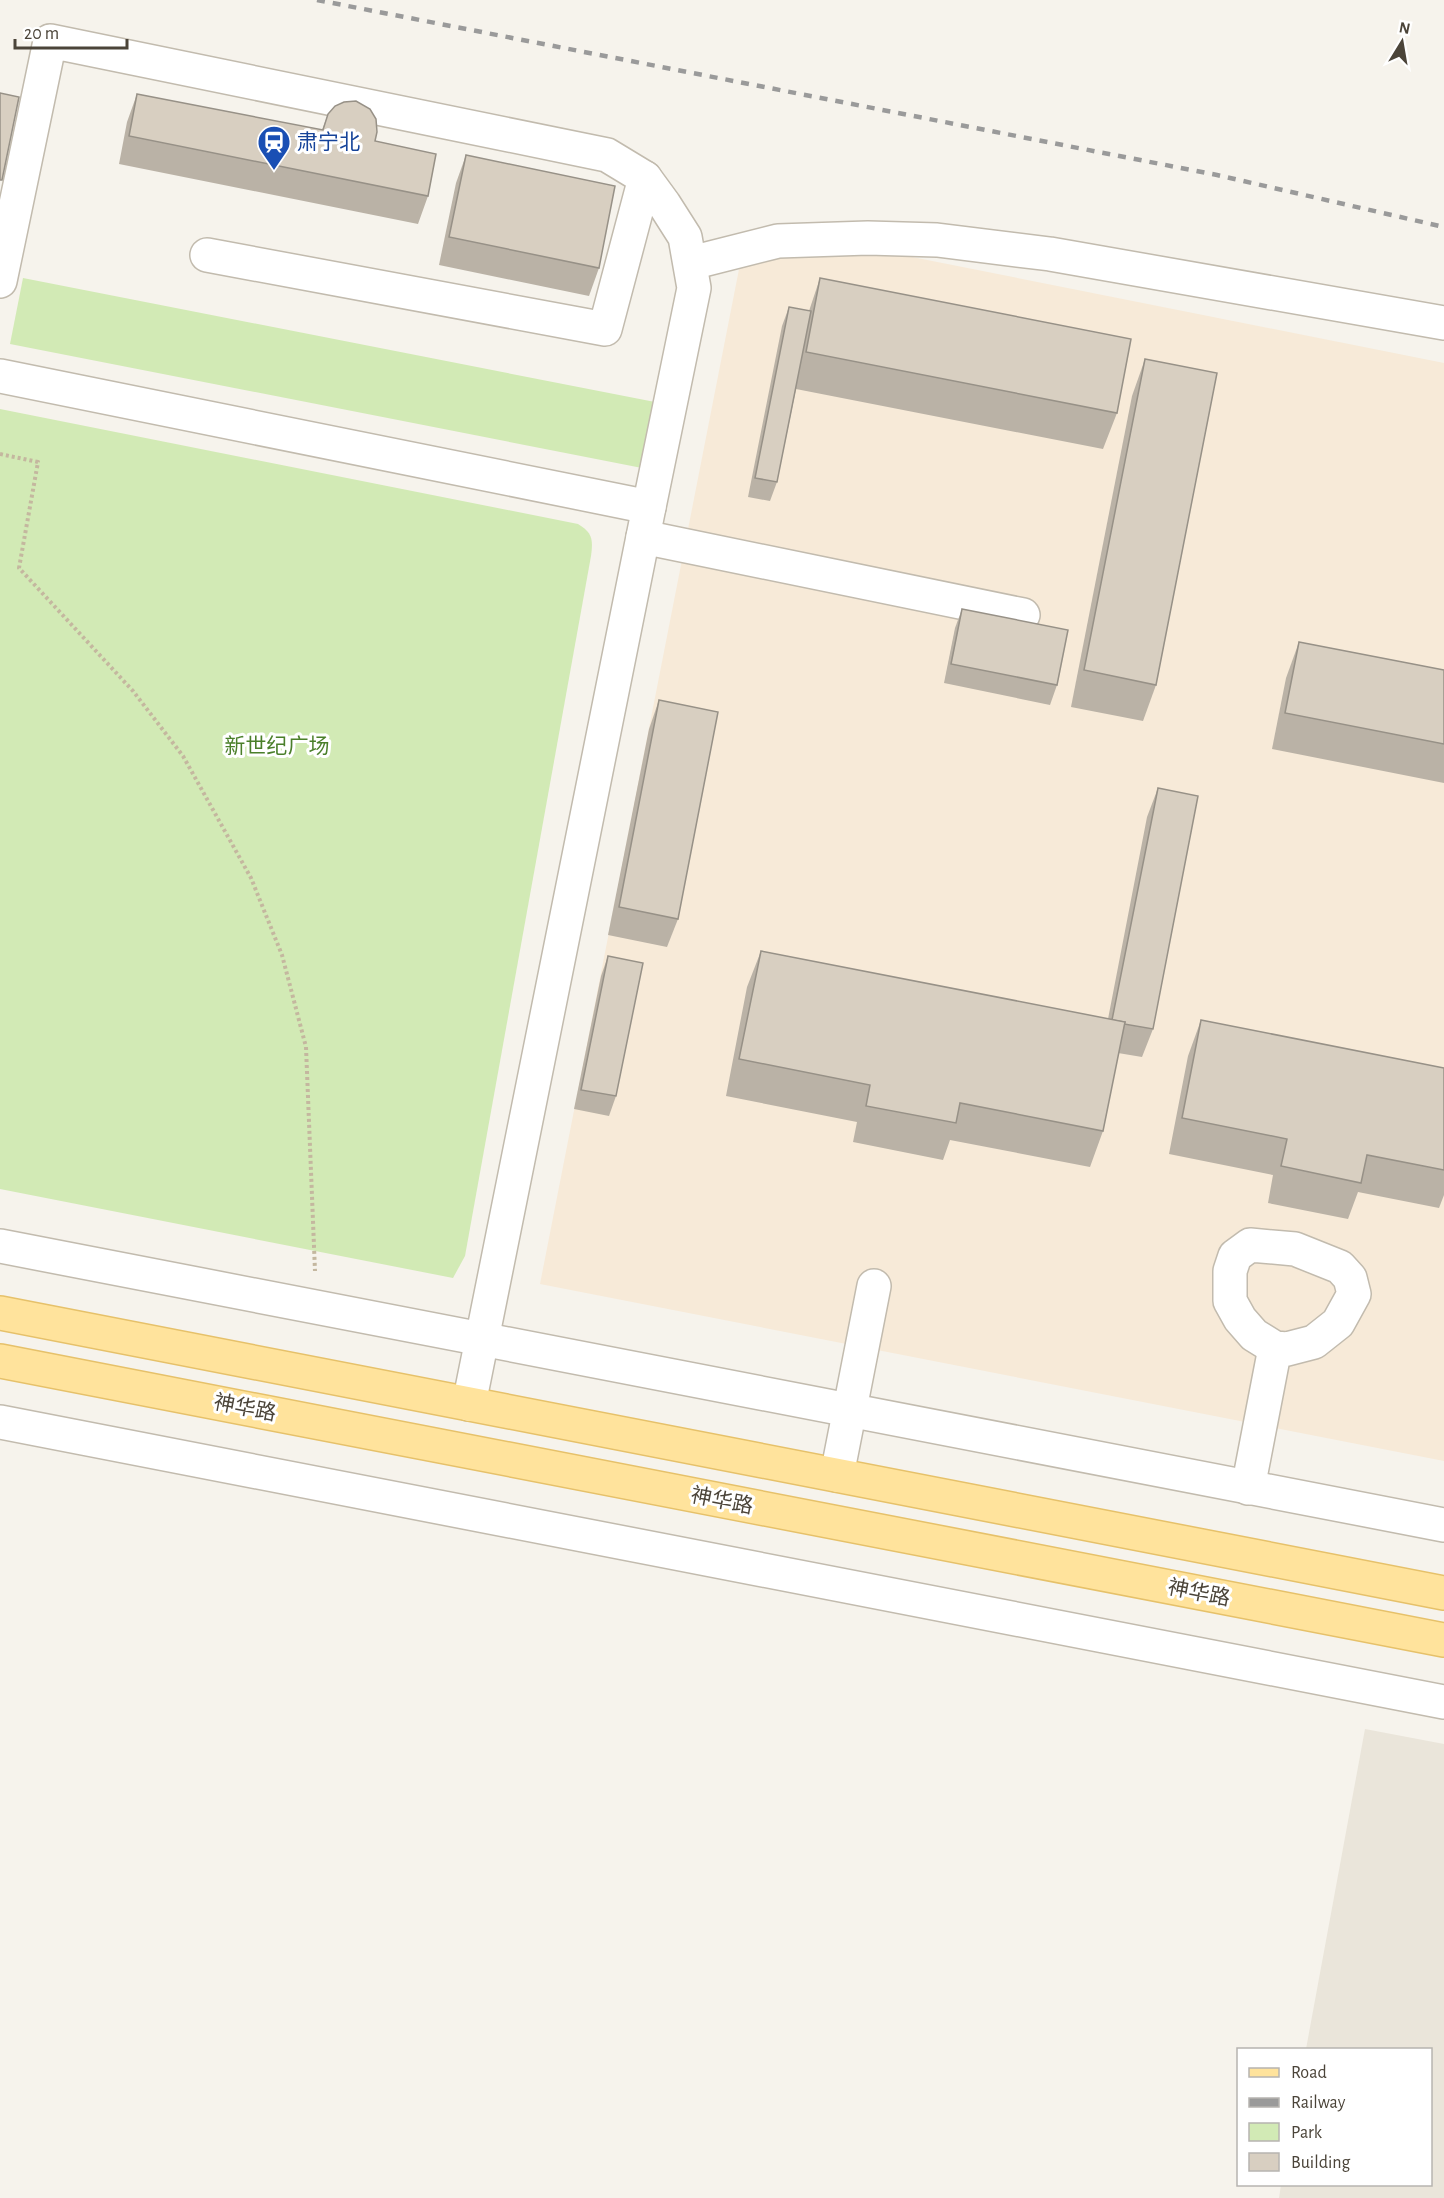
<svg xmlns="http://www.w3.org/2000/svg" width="1444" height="2198" font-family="'Alegreya Sans','Noto Sans SC',sans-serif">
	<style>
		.residential { fill: #eae5da }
		.commercial { fill: #f7ead8 }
		.green { fill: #d2eab5 }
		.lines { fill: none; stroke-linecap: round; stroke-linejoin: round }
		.minor-casing { stroke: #c2bbae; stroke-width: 36 }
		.major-casing { stroke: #e6c16a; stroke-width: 36 }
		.path { stroke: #c4b79f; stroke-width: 4; stroke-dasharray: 3 3; stroke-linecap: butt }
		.minor { stroke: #fff; stroke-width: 33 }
		.major { stroke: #ffe39c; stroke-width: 33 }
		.rail { stroke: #9a9a9a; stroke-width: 4.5; stroke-dasharray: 8 8; stroke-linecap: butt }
		.wall { fill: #bab2a6 }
		.building { fill: #d8cfc1; stroke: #979187; stroke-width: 1.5 }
		.labels { text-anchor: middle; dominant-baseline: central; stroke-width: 6; stroke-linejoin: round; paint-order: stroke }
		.transit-label { font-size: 21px; fill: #164399; stroke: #fff; text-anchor: start }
		.park-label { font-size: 21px; fill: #4a7f2a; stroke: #fff }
		.street-label { font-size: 21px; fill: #4b4439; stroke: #fff }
	</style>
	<rect width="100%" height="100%" fill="#f6f3ec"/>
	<polygon class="residential" points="1365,1729 1444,1744 1444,2198 1279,2198 1281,2185 1430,2184 1430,2050 1306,2049"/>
	<polygon class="commercial" points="897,254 1444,363 1444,1461 540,1284 741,259"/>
	<g class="green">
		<polygon points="23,278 655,402 642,468 10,344"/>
		<path d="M0 409 578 524C593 533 593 540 591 556L465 1256 453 1278 0 1189Z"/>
	</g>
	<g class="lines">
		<defs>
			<g id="minor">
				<polyline points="207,255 605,329 645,178"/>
				<polyline points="691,263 778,241 868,238 937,240 1050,254 1444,323"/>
				<polyline points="0,281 50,41 607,155 645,178 664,204 685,237 694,288 649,507"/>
				<polyline points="0,376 649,507 469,1404"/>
				<polyline points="643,537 1023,615"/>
				<polygon points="1250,1245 1295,1249 1340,1267 1350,1278 1354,1294 1338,1323 1314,1342 1287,1349 1275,1348 1254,1335 1240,1319 1230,1301 1230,1271 1235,1256"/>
				<polyline points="0,1246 1444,1525"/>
				<polyline points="0,1422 1444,1702"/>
				<polyline points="837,1475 874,1286"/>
				<polyline points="1248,1488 1275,1348"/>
			</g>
			<g id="major">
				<polyline points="0,1313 1444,1593"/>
				<polyline points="0,1361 1444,1640"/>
			</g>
		</defs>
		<use href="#minor" class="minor-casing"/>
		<use href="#major" class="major-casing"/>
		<polyline class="path" points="0,454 38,462 19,568 133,691 183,756 251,878 282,955 306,1047 315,1271"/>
		<use href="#minor" class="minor"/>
		<use href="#major" class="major"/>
		<polyline class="rail" points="317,0 1217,175 1444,227"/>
	</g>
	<g class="wall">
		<polygon points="137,94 322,130 328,114 375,141 428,196 418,224 119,164 127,122"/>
		<polygon points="466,155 599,268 589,296 439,265 456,183"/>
		<polygon points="820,278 1117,413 1103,449 796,389 777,482 770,501 748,497 782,326 789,307 809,311"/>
		<polygon points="1145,359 1156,685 1143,721 1071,707 1132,396"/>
		<polygon points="962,609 1057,685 1050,705 944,683 955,628"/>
		<polygon points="1299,642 1444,670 1444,783 1272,749 1286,678"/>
		<polygon points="659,700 678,919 667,947 608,935 649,729"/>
		<polygon points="1158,788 1153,1029 1142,1057 1118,1053 1103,1131 1090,1167 950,1140 943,1160 853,1142 857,1122 726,1096 747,987 761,951 1108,1019 1147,817"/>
		<polygon points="608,956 616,1096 609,1116 574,1109 601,976"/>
		<polygon points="1201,1020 1444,1068 1444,1195 1439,1208 1358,1192 1348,1219 1268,1203 1273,1175 1169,1154 1188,1056"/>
	</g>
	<g class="building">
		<polygon points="0,93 19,97 2,180 0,180"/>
		<polygon points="137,94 323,130 328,114 335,106 344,102 356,101 370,109 376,119 377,132 375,141 436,154 428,196 129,136"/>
		<polygon points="466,155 615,186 599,268 449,237"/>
		<polygon points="820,278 1131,339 1117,413 806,352"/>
		<polygon points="789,307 811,311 777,482 755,478"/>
		<polygon points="1145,359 1217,373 1156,685 1084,670"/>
		<polygon points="962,609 1068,630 1057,685 951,664"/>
		<polygon points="1299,642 1444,670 1444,744 1285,713"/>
		<polygon points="659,700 718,712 678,919 619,907"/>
		<polygon points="1158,788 1198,796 1153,1029 1124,1024 1125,1022 1112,1020"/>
		<polygon points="761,951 1125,1022 1103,1131 960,1103 956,1123 866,1106 870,1085 739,1059"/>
		<polygon points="608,956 643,963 616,1096 581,1090"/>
		<polygon points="1201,1020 1444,1068 1444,1170 1367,1155 1361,1183 1281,1166 1287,1139 1182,1118"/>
	</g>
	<defs>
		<symbol id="station-pin" viewBox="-11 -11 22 30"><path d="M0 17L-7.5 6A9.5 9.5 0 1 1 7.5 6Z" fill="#1a4fb4" stroke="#fff"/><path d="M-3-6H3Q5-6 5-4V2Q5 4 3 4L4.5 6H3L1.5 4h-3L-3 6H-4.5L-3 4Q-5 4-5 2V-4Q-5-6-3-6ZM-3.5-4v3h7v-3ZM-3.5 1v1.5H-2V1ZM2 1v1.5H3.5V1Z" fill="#fff"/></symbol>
	</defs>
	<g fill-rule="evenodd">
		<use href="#station-pin" x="255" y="123" width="38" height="52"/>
	</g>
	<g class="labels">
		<g class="transit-label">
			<text x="297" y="142">肃宁北</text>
		</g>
		<g class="park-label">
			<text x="277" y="746">新世纪广场</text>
		</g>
		<g class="street-label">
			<text transform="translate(245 1408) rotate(11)">神华路</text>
			<text transform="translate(722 1501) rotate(11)">神华路</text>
			<text transform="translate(1199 1593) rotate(11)">神华路</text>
		</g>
	</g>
	<rect x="1237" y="2048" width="195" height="138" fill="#ffffff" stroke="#b7b4b0" stroke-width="1.5"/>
	<rect x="1249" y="2068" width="30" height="9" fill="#ffe39c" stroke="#b7b4b0" stroke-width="1.5"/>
	<text x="1291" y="2078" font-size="18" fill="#4b4439">Road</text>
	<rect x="1249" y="2098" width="30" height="9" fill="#9a9a9a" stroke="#b7b4b0" stroke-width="1.5"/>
	<text x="1291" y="2108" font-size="18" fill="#4b4439">Railway</text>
	<rect x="1249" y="2123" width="30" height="18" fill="#d2eab5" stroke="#b7b4b0" stroke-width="1.5"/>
	<text x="1291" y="2138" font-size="18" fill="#4b4439">Park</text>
	<rect x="1249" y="2153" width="30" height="18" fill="#d8cfc1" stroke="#b7b4b0" stroke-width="1.5"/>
	<text x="1291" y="2168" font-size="18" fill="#4b4439">Building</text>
	<g transform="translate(1402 42) rotate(11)" stroke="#ffffff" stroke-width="4.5" paint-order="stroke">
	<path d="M0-4.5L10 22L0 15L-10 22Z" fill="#4b4439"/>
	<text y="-9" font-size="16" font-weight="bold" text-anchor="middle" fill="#4b4439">N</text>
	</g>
	<path d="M15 39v9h112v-9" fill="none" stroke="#4b4439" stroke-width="3"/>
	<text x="24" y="39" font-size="18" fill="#4b4439" stroke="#ffffff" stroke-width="4.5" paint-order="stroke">20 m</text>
</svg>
